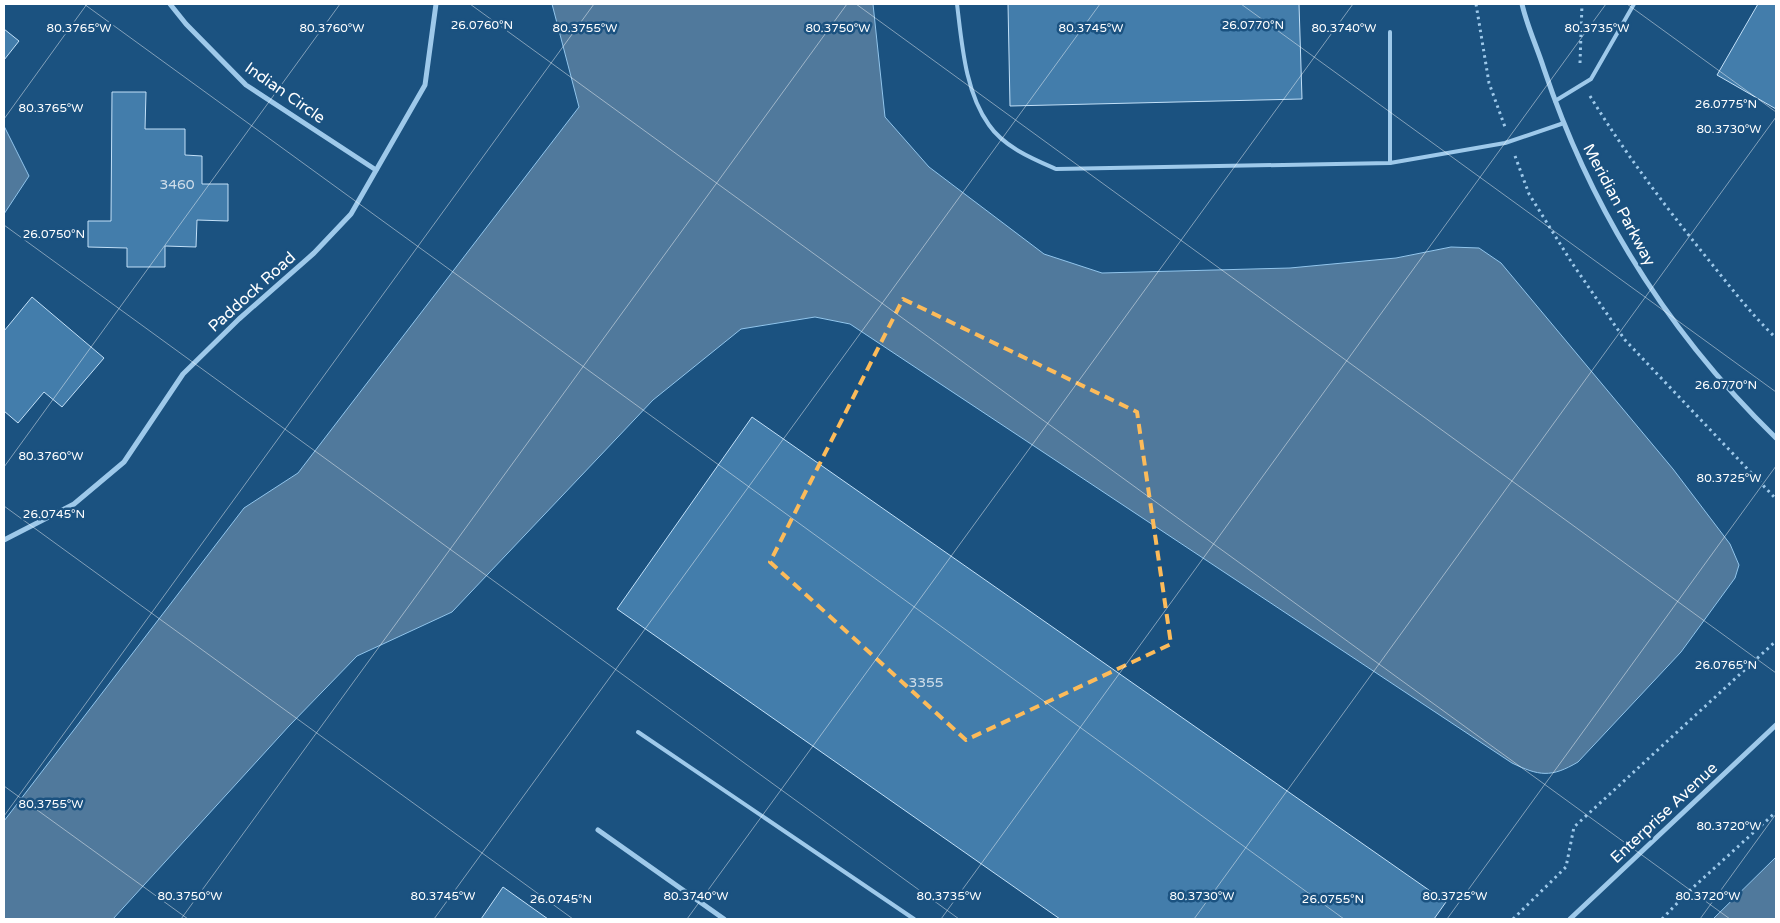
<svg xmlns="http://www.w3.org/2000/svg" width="1780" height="923" font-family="'Varela Round',sans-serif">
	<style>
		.water { fill: #50799c; stroke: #91c5ec }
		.building { fill: #437dab; stroke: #c2e0f8 }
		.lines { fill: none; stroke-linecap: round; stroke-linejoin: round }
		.path { stroke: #9ec9ea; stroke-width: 3; stroke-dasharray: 2.5 4; stroke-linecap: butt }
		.lane { stroke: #9ec9ea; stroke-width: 4 }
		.street { stroke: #9ec9ea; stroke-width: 5 }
		.marked { fill: none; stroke: #fcbb5a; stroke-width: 4; stroke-dasharray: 10 6; stroke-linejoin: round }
		.ticks { fill: none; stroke: #fff; stroke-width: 1; stroke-opacity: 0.45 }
		.labels { text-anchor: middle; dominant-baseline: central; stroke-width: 5; stroke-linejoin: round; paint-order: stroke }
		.number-label { font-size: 14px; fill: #d0deea }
		.street-label { font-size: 16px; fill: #fff; stroke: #1b5280 }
		.ticks-label { font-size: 12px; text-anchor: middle; fill: #fff; stroke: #1b5280; stroke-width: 5; stroke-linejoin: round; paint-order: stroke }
	</style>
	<rect width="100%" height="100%" fill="#1b5280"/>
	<g class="water">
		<path d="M552 4H873L885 117 929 167 1044 254 1102 273 1290 268 1396 258 1451 247 1479 248 1501 263 1673 469 1730 544 1739 565 1735 578 1681 652 1578 762C1551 778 1539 776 1512 763L850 324 815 317 741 329 653 400 452 612 357 656 289 726 113 919H4V821L244 508 298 473 579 107Z"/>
		<polygon points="4,126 29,176 4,214"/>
		<polygon points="1776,857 1776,919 1713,919"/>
	</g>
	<g class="building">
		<polygon points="1008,4 1299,4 1302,99 1010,106"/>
		<polygon points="1758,4 1776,4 1776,109 1717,75"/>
		<polygon points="4,29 19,41 4,60"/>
		<polygon points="112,92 146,92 145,129 185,129 185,155 202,156 202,184 228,184 228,221 197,220 196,247 165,246 165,267 127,267 127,248 88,247 88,221 111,221"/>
		<polygon points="32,297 104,358 62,407 44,392 18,423 4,411 4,331"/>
		<polygon points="752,417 1446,902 1434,919 1060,919 617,609"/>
		<polygon points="503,887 548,919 481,919"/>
	</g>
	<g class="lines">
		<g class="path">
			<polyline points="1476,4 1489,83 1505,127"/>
			<polyline points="1580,63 1582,4"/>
			<path d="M1590 96C1626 155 1668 210 1711 263 1732 289 1752 315 1776 338"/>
			<polyline points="1515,156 1529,194 1572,263 1625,340 1776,499"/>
			<polyline points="1513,919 1566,867 1574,827 1776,641"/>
			<polyline points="1662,919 1687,893 1776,812"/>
		</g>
		<g class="lane">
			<path d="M957 4C962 44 965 92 989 125 1004 147 1033 159 1056 169L1390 163 1505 143 1564 123"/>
			<polyline points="1390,32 1390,163"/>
			<polyline points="1555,101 1591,79 1634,4"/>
			<polyline points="638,732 914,919"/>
		</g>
		<g class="street">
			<polyline points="170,4 186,24 246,85 376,170"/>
			<path d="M1522 4C1527 26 1537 47 1544 69 1592 212 1668 333 1776 438"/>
			<polyline points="4,540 74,504 124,462 183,374 239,319 314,253 351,214 425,85 436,4"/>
			<polyline points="598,830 724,919"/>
			<polyline points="1570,919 1776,725"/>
		</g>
	</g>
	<path class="marked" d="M903 299 1137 412 1171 644 966 740 770 562Z"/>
	<path class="ticks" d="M84 4 1344 919M470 4 1730 919M856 4 1776 673M1241 4 1776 392M1627 4 1776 112M4 119 87 4M4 225 959 919M4 467 340 4M4 506 573 919M4 786 188 919M4 816 594 4M181 919 847 4M434 919 1100 4M687 919 1353 4M941 919 1606 4M1194 919 1776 117M1447 919 1776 466M1700 919 1776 814"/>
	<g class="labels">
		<g class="number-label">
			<text x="177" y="184">3460</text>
			<text x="926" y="682">3355</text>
		</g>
		<g class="street-label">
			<text transform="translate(285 93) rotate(35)">Indian Circle</text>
			<text transform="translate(1619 205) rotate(62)">Meridian Parkway</text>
			<text transform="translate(252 292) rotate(-42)">Paddock Road</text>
			<text transform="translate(1664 813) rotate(-43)">Enterprise Avenue</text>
		</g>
	</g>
	<g class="ticks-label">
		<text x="1253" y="29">26.0770°N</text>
		<text x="482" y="29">26.0760°N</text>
		<text x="79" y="32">80.3765°W</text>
		<text x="332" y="32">80.3760°W</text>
		<text x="585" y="32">80.3755°W</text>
		<text x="838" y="32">80.3750°W</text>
		<text x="1091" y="32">80.3745°W</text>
		<text x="1597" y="32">80.3735°W</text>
		<text x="1344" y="32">80.3740°W</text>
		<text x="1726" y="108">26.0775°N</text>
		<text x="51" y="112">80.3765°W</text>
		<text x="1729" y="133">80.3730°W</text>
		<text x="54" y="238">26.0750°N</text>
		<text x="1726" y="389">26.0770°N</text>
		<text x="51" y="460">80.3760°W</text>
		<text x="1729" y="482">80.3725°W</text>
		<text x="54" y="518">26.0745°N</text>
		<text x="1726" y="669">26.0765°N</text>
		<text x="51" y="808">80.3755°W</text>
		<text x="1729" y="830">80.3720°W</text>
		<text x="190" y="900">80.3750°W</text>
		<text x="443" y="900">80.3745°W</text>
		<text x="696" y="900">80.3740°W</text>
		<text x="949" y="900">80.3735°W</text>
		<text x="1202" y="900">80.3730°W</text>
		<text x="1455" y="900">80.3725°W</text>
		<text x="1708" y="900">80.3720°W</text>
		<text x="561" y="903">26.0745°N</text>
		<text x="1333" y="903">26.0755°N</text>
	</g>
	<rect width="1780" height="923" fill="none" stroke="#ffffff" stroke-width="10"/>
</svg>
